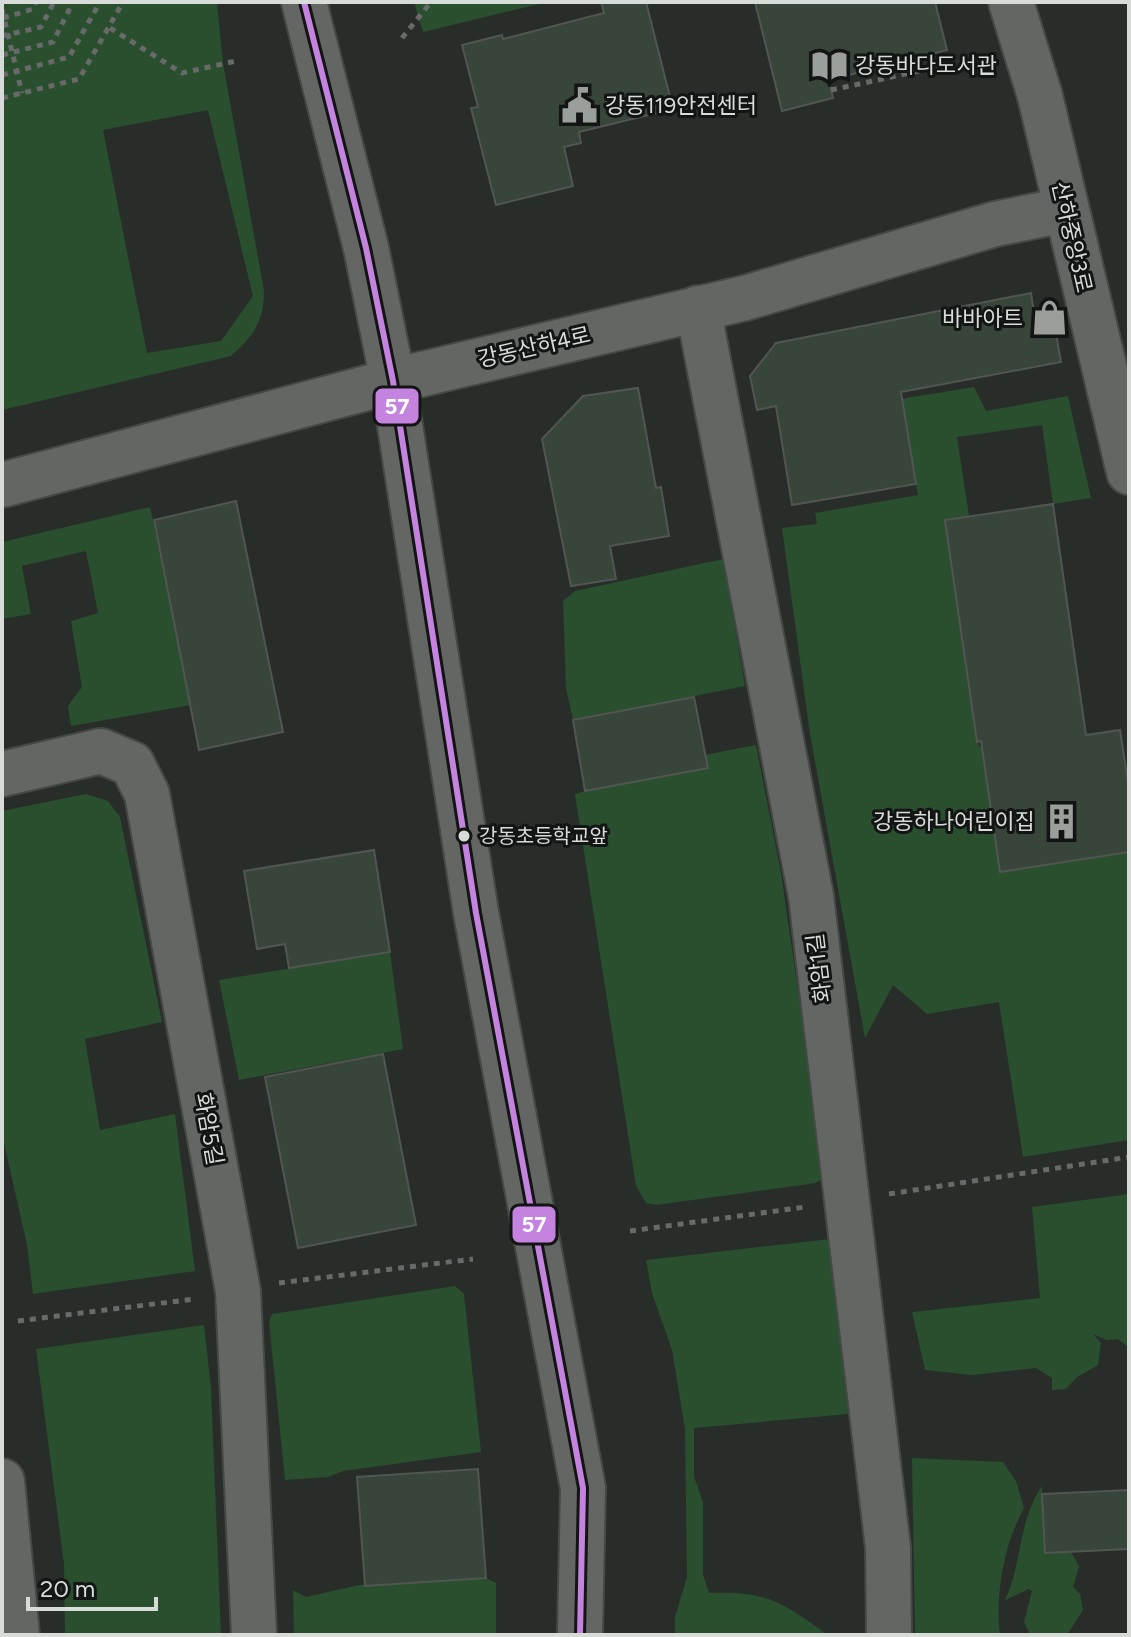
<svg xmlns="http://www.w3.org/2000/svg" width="1131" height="1637" font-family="Figtree,'Noto Sans KR',sans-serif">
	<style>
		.green { fill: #294f2f; fill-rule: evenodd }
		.building { fill: #37453a; stroke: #525552; stroke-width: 2 }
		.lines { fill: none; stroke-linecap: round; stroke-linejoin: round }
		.street-casing { stroke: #454945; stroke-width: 48 }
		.secondary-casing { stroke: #454945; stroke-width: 48 }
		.path { stroke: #676a68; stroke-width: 5; stroke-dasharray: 6 6; stroke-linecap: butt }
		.street { stroke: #646664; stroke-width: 44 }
		.secondary { stroke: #646664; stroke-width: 44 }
		.bus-1-casing { stroke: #121513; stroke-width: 12 }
		.bus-1 { stroke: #c483df; stroke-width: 6 }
		.bus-dot { fill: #d7dcd8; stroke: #121513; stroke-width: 3 }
		.labels { text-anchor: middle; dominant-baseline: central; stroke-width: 6; stroke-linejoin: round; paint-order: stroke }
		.bus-label { font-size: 20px; fill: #d7dcd8; stroke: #121513; text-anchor: start }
		.poi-label { font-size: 22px; fill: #d7dcd8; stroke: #121513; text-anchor: start }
		.street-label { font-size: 22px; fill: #d7dcd8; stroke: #121513 }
		.line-badge { stroke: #121513; stroke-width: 3 }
		.badge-label { font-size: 22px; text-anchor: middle; font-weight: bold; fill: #fff }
	</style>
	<rect width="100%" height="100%" fill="#282d29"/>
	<g class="green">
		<path d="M2 2H217L223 63 264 291C264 322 253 336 231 356L2 410ZM208 110 253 296 221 341 147 353 103 130Z"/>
		<polygon points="414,2 548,2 423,32"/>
		<polygon points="974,387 986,411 1068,396 1091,498 1053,504 1042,425 957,437 969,516 945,520 977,742 982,750 1000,872 1129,852 1129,1140 1023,1157 999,1002 927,1014 893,985 865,1038 810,734 782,528 817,524 815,513 918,495 900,399"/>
		<polygon points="150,507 191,705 71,726 68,706 82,687 71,621 98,613 86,551 22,566 31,614 2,619 2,542"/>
		<polygon points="723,559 745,686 573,720 566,688 563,601 575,591"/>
		<polygon points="756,745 781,873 825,1177 816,1183 656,1205 646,1203 636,1186 575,794 705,755"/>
		<polygon points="86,794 108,801 120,817 162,1022 85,1039 100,1130 175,1114 195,1271 33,1294 27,1245 2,1134 2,811"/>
		<polygon points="390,952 403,1049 239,1080 219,980"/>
		<polygon points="1129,1194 1129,1348 1118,1339 1107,1340 1093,1334 1101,1343 1098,1365 1077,1377 1066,1389 1052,1390 1052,1378 1036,1368 972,1375 925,1370 912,1312 1040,1298 1032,1207"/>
		<path d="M831 1239 848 1414 694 1428V1477L703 1502V1574L709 1593C769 1591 781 1602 828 1635H675V1617L687 1577 685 1429 672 1350 652 1293 646 1260Z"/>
		<polygon points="455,1286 464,1294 481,1452 343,1471 328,1477 285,1480 269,1322 272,1314"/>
		<polygon points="204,1325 211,1388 221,1635 65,1635 64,1564 36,1349"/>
		<path d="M912 1458 1003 1462 1016 1481 1024 1508C1004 1544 995 1594 1000 1635H915Z"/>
		<path d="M1042 1486 1045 1553 1071 1552 1079 1566 1073 1587 1080 1594 1083 1610 1067 1635H1030L1024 1622 1032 1591 1029 1589 1005 1600C1023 1561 1017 1524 1042 1486Z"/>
		<polygon points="486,1578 496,1583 496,1635 294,1635 293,1590 306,1597 359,1585"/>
	</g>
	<g class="building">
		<polygon points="601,2 646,2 673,109 579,132 581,143 564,147 573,186 496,205 471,108 478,107 462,45 502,35 503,39 604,13"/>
		<polygon points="755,2 935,2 947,50 829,80 833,98 782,111"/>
		<polygon points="1031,293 1034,314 1052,311 1061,362 901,392 916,484 792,505 776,406 757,410 750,376 776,343"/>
		<polygon points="638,388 656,488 661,487 669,536 610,546 616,579 571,586 542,439 583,396"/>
		<polygon points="236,501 283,732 199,750 154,520"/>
		<polygon points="1053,504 1086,735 1120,730 1129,789 1129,852 1000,872 981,741 977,742 945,520"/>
		<polygon points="694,697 708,768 585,791 573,720"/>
		<polygon points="374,850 390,952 289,968 285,944 257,949 244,871"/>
		<polygon points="383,1054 416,1225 298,1248 265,1077"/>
		<polygon points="478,1469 486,1578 365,1586 357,1477"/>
		<polygon points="1129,1490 1129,1549 1045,1553 1042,1494"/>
	</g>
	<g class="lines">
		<defs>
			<g id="street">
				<polyline points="1011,2 1040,96 1129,472"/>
				<polyline points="698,308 811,896 888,1548 889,1635"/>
				<polyline points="2,485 393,381 745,298 995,224 1065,210"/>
				<polyline points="2,774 101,751 132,764 147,794 238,1291 254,1635"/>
				<polyline points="2,1481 17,1635"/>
			</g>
			<polyline id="secondary" points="304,2 366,248 393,381 476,913 583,1488 580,1635"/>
		</defs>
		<use href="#street" class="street-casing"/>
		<use href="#secondary" class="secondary-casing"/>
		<g class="path">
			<polyline points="2,10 22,93"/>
			<polyline points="3,18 33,9 36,2"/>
			<polyline points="110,28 182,73 236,61"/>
			<polyline points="2,36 41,27 54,2"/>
			<polyline points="402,38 431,2"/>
			<polyline points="2,55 53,42 73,2"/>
			<polyline points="2,75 69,57 100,2"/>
			<polyline points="831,90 985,57"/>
			<polyline points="2,98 79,79 123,2"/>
			<polyline points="889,1194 1129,1157"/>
			<polyline points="630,1231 805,1207"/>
			<polyline points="279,1283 473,1259"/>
			<polyline points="18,1321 194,1299"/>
		</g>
		<use href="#street" class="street"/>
		<use href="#secondary" class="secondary"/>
		<defs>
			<polyline id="bus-1" points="304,2 366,248 393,381 476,913 583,1488 580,1635"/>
		</defs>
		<use href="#bus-1" class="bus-1-casing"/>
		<use href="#bus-1" class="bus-1"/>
	</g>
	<defs>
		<symbol id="library-bare" viewBox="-9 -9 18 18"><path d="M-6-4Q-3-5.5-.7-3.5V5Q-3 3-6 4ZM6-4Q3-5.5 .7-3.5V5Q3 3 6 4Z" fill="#9a9f9b" stroke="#121513" stroke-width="2.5" paint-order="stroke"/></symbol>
		<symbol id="civic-bare" viewBox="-9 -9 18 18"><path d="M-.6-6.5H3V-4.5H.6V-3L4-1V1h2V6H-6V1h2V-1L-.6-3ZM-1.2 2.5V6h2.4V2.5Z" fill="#9a9f9b" stroke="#121513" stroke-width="2.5" paint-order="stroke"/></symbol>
		<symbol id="shop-bare" viewBox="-9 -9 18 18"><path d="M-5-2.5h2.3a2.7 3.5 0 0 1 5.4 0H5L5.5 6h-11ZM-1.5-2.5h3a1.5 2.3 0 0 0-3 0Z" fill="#9a9f9b" stroke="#121513" stroke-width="2.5" paint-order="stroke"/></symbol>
		<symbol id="building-bare" viewBox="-9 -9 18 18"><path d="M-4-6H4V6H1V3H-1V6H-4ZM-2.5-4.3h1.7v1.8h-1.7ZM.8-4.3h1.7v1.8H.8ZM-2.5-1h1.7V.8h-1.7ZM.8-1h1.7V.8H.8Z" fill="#9a9f9b" stroke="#121513" stroke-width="2.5" paint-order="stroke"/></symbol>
	</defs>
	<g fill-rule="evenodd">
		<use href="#library-bare" x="804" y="40" width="51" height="51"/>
		<use href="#civic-bare" x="554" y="80" width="51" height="51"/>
		<use href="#shop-bare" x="1024" y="292" width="51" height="51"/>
		<use href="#building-bare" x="1036" y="796" width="51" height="51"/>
	</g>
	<circle class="bus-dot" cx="464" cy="836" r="7"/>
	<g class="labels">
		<g class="bus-label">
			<text x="479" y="836">강동초등학교앞</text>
		</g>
		<g class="poi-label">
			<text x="855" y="65">강동바다도서관</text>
			<text x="605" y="105">강동119안전센터</text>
			<text x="1023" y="318" text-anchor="end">바바아트</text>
			<text x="1035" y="821" text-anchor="end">강동하나어린이집</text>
		</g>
		<g class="street-label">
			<text transform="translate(1072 237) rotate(77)">산하중앙3로</text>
			<text transform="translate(534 347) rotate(-13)">강동산하4로</text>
			<text transform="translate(819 968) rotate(-97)">화암1길</text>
			<text transform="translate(209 1129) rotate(80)">화암5길</text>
		</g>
	</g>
	<g class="line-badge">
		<rect x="374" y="387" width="46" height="38" rx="8" fill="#c483df"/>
		<rect x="511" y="1205" width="46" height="39" rx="8" fill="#c483df"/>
	</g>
	<g class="badge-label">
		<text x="397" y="414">57</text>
		<text x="534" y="1232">57</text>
	</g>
	<rect width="1131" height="1637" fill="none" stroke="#d7dcd8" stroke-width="8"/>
	<path d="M28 1597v12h128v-12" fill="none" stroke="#d7dcd8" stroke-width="4"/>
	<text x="40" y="1597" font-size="24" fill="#d7dcd8" stroke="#121513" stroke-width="6" paint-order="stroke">20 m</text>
</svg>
